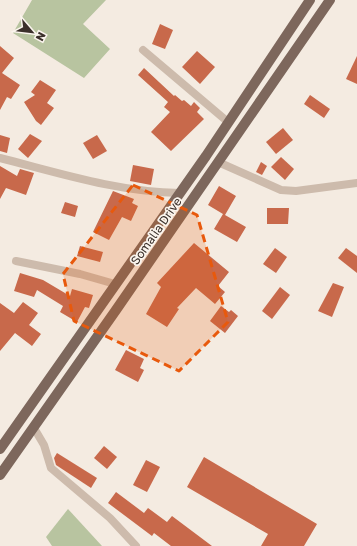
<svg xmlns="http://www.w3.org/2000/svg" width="357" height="546" font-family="'Golos Text',sans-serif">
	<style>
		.green { fill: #b8c4a0 }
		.building { fill: #c8694b }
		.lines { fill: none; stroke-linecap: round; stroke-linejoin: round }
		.minor { stroke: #cdbbac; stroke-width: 8 }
		.primary { stroke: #7d675c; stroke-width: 10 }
		.marked { fill: #e8590c; fill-opacity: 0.2; stroke: #e8590c; stroke-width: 3; stroke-dasharray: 8 5; stroke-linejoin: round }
		.labels { text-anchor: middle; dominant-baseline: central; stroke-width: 3.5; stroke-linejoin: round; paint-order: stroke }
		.street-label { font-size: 12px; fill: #3b302b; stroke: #fbf5ee }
	</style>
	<rect width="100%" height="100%" fill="#f4ebe1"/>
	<g class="green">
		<polygon points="32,0 106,0 83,24 110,49 84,78 13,33"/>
		<polygon points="68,509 102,546 52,546 46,537"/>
	</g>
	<g class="building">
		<polygon points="160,24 173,30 165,49 152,44"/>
		<polygon points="0,46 14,58 2,73 20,85 11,99 7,97 0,110"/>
		<polygon points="197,51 215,67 200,84 182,67"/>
		<polygon points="357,56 357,84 346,79"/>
		<polygon points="144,68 174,96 175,95 182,101 184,100 191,106 194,102 200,108 197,112 204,119 171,151 151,132 170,112 164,107 168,102 138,75"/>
		<polygon points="40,80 56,90 47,103 54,108 41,125 36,121 24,102 35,95 31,92"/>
		<polygon points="310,95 330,109 324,118 304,104"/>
		<polygon points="283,128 293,140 276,154 266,142"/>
		<polygon points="30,134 42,141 28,158 18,149"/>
		<polygon points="0,135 10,138 7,153 0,151"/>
		<polygon points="97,135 107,151 93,159 83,143"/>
		<polygon points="281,157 294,169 285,180 271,167"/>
		<polygon points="261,162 267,166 262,175 256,172"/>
		<polygon points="133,165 154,169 151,185 130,181"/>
		<polygon points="0,166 17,176 20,169 34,173 26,195 6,188 0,199"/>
		<polygon points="219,186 236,196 225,215 246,227 237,242 214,229 223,214 208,205"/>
		<polygon points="113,191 134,199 132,203 138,206 131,221 122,217 109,240 93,232"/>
		<polygon points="65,202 78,206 75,217 61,213"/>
		<polygon points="267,208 289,208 288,224 267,224"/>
		<polygon points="194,243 229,272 218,286 225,292 215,304 196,288 177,308 179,309 167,327 146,314 161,287 157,283"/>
		<polygon points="80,246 103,252 100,262 77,256"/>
		<polygon points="275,248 287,257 276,273 263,264"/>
		<polygon points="346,248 357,256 357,273 338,258"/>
		<polygon points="20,273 43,280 70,296 72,289 93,295 89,308 85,307 77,322 60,312 63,306 37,290 34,297 14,291"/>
		<polygon points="333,283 344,287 332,317 318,311"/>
		<polygon points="280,287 290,295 272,319 262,311"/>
		<polygon points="23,302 38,313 29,325 41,334 32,346 15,333 0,351 0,303 14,313"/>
		<polygon points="221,306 229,312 231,310 238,316 225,333 210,321"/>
		<polygon points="126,350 144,359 140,368 144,370 138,382 115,370"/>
		<polygon points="104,446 117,457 107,469 94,458"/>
		<polygon points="57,453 97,478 91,488 56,465 54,458"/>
		<polygon points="204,457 317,524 304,546 261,546 268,534 187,487"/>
		<polygon points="146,460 160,467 147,492 133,485"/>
		<polygon points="116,492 144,513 148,508 167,522 172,516 212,546 171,546 154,533 152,536 108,503"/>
	</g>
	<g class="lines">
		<g class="minor">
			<polyline points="143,50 228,122"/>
			<path d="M0 158C59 173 118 192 180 193"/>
			<polyline points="218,162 281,190 296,191 357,183"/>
			<polyline points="16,261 80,274 115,284"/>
			<polyline points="34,428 44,445 51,468 110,518 136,546"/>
		</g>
		<g class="primary">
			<polyline points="0,449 206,156 310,0"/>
			<polyline points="0,475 116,310 330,0"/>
		</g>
	</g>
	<path class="marked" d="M133 185 197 215 228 322 179 371 74 321 63 274Z"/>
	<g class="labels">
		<g class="street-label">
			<text transform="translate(156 231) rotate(-55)">Somalia Drive</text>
		</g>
	</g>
	<g transform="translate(32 32) rotate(118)" stroke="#fbf5ee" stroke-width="3" paint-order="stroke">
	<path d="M0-3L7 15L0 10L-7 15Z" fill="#3b302b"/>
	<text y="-6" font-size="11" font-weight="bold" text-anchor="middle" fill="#3b302b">N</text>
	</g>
</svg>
